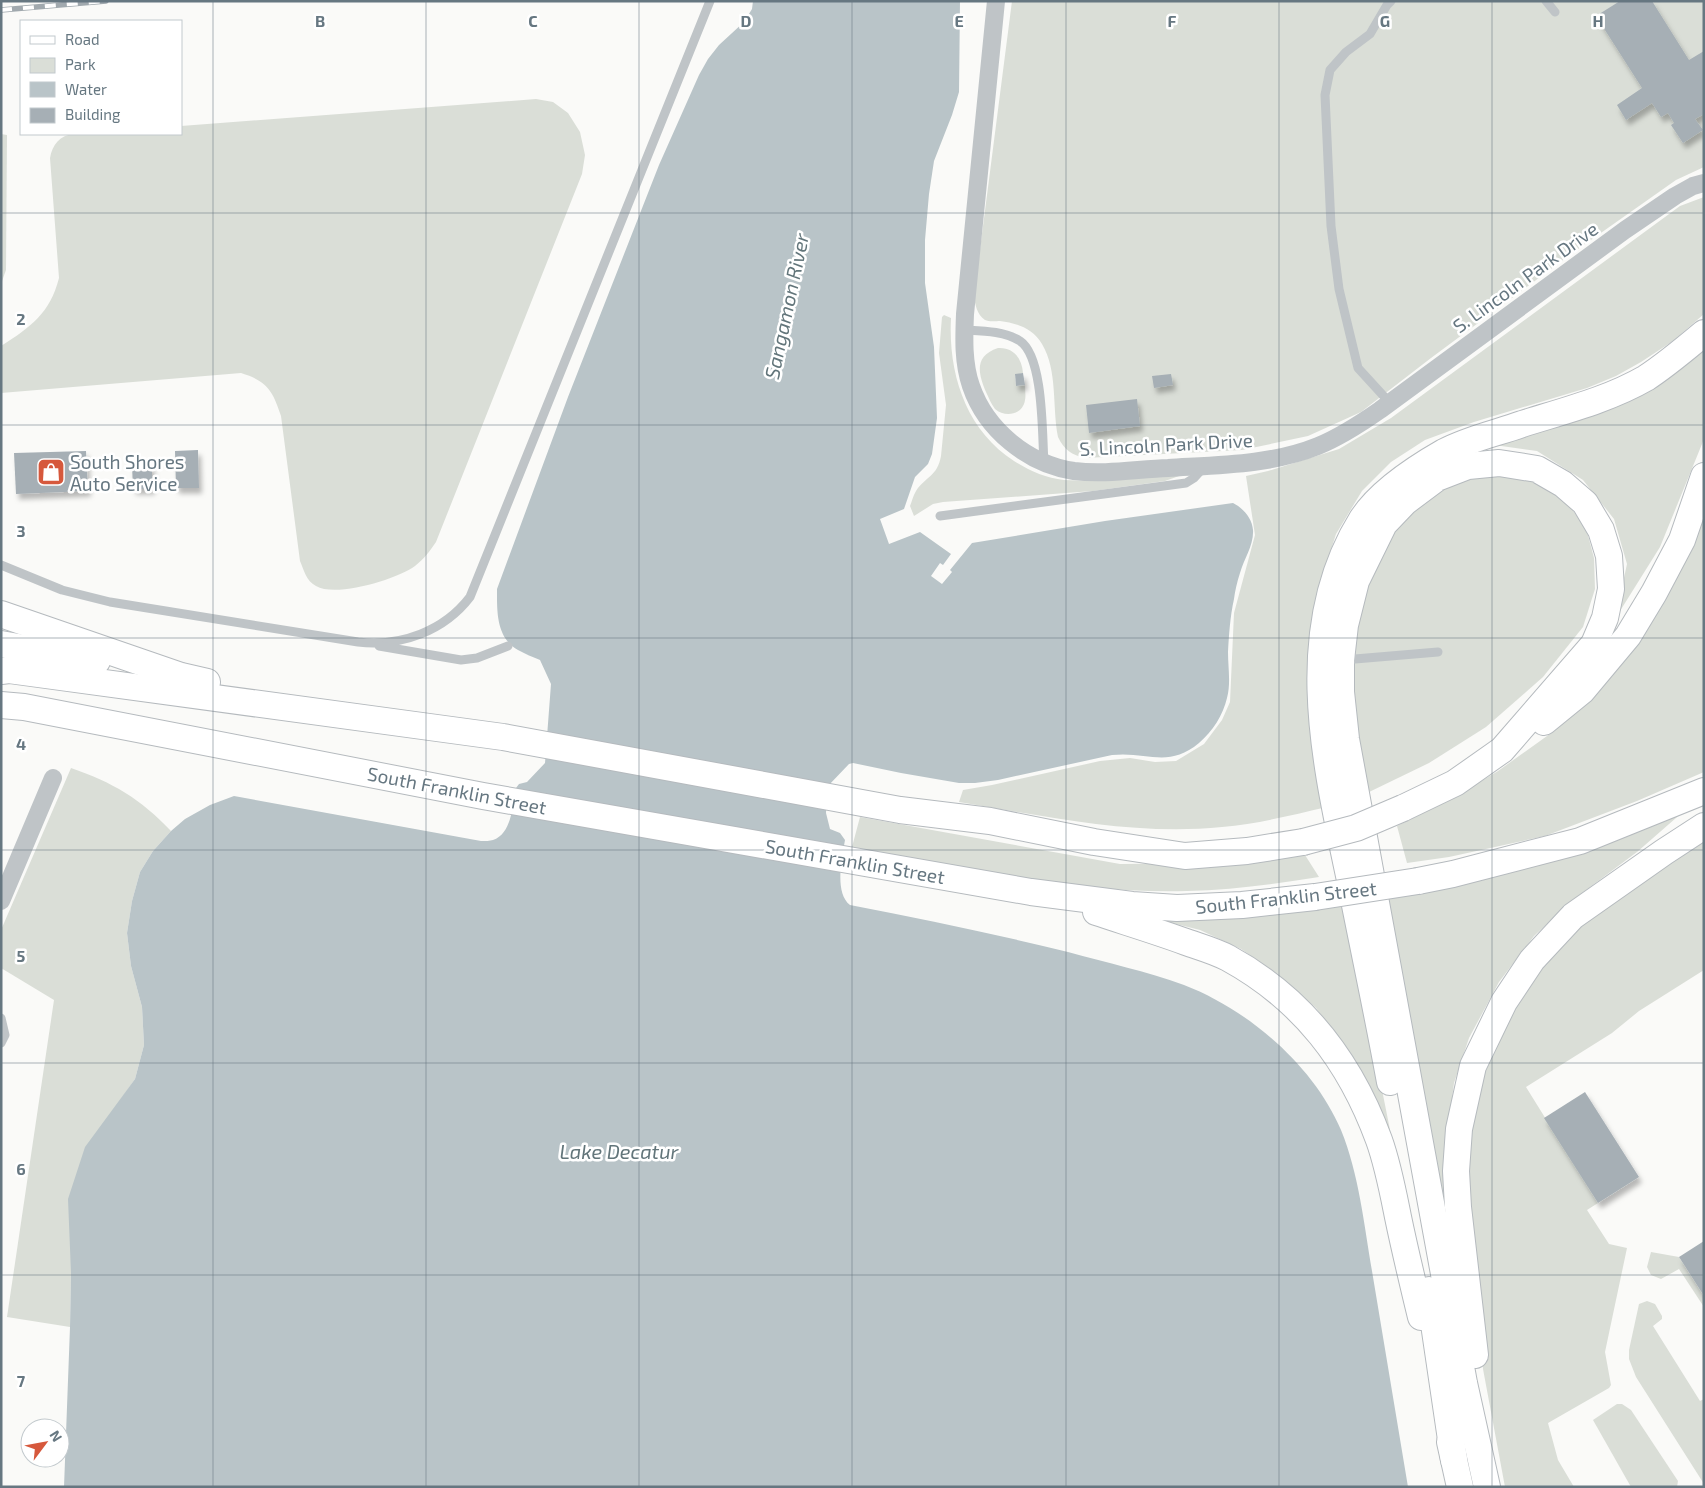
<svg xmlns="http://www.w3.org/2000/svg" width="1705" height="1488" font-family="'Exo 2',sans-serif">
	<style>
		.green { fill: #daded7 }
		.water { fill: #b9c4c8 }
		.building { fill: #a6afb5; filter: url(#shadow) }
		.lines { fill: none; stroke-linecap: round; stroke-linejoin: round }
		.primary-casing { stroke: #b5babe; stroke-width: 28 }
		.service { stroke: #bfc4c7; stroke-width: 9 }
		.minor { stroke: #bfc4c7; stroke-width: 18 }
		.primary { stroke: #fff; stroke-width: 26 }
		.rail-casing { stroke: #a1a9ae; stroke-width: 5.5 }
		.rail { stroke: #fff; stroke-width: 4; stroke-dasharray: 11; stroke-linecap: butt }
		.primary-bridge-casing { stroke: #b5babe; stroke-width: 28; stroke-linecap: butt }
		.primary-bridge { stroke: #fff; stroke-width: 26 }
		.grid { fill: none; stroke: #667781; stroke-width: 1; stroke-opacity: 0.55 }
		.labels { text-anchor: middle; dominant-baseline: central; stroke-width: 5; stroke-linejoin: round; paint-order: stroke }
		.street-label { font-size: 19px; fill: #667781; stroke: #fff }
		.poi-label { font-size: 19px; fill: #667781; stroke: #fff; text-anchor: start }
		.water-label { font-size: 20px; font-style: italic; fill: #62757a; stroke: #fff }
		.grid-label { font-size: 16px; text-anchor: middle; font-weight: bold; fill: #667781; stroke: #fff; stroke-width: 5; stroke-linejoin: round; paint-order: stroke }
	</style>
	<defs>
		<filter id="shadow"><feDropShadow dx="3" dy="5.5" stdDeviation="2.5" flood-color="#0004"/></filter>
	</defs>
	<rect width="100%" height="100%" fill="#fafaf8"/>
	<g class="green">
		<path d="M1012 1H1704V167L1676 180 1571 254 1431 358 1361 412 1308 436 1242 450 1085 458C1072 455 1064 450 1058 437 1052 407 1058 371 1042 344 1033 329 1017 323 1000 321 996 321 989 322 985 320 977 315 975 304 974 296Z"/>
		<path d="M536 99 553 102 568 113 580 132 585 155 582 174 436 542C430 551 424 559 415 566 397 579 336 598 316 586 306 581 304 570 300 561L281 416C273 391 267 381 241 373L1 393V346C31 327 50 313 59 278L50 158C52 145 60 135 74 134H181V126Z"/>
		<polygon points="1,134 7,135 6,270 1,284"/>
		<path d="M1704 197V314L1673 341 1641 362 1616 376 1587 388 1474 422 1425 440 1391 462 1362 491 1336 534 1320 584 1309 647 1327 807C1292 815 1258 824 1222 827 1134 836 1045 816 959 802L963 790 992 785 1100 761 1130 758 1155 762 1176 761 1204 744 1222 720 1230 702 1234 613 1255 535 1246 476 1268 471 1339 449 1391 418 1680 206Z"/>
		<path d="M944 315 951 318C948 374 966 430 1014 461 1030 471 1046 478 1064 480 1079 481 1095 480 1110 479 1133 477 1156 476 1178 475L1179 476 1165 481 1093 491 943 502 933 504 914 516 910 506C912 501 913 496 916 491 926 476 937 477 941 456L946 405 939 353 942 317Z"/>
		<path d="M998 348C1014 347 1022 359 1023 373L1015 375 1016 386 1025 385C1025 390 1026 396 1025 400 1023 415 1005 418 995 409 991 404 989 398 986 392 978 373 974 356 998 348Z"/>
		<polygon points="1704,348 1704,438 1702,444 1660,547 1615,619 1627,564 1614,519 1583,480 1537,451 1487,444"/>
		<polygon points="1488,470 1536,478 1565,500 1586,528 1594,558 1595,589 1583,627 1543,677 1486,727 1429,763 1365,794 1350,693 1353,631 1368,569 1398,516 1442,482"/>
		<polygon points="1704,510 1704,772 1637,801 1545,836 1449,857 1407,863 1397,826 1453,798 1498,771 1554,731"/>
		<path d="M71 768C112 782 141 799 171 831L153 851 140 872 132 901 127 933 131 966 142 1007 144 1045 135 1079 112 1112 71 1273 70 1327 7 1317 54 1000 1 968V930Z"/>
		<polygon points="1692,804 1637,852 1574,899 1534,936 1499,982 1469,1038 1454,1083 1445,1154 1448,1216 1440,1219 1383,898"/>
		<path d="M860 817 1120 864 1236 863 1305 855 1319 877C1275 884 1231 890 1187 891 1073 894 962 869 852 847Z"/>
		<polygon points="1704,835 1704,970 1639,1011 1612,1033 1526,1087 1598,1203 1587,1210 1609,1244 1627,1248 1605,1352 1611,1385 1609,1388 1548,1423 1558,1460 1574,1487 1505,1487 1483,1369 1472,1259 1466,1146 1493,1039 1560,941"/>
		<polygon points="1345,904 1395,1155 1350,1054 1316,1008 1279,975 1241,949 1200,930 1156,919"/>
		<polygon points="1651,1252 1679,1257 1704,1296 1704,1307 1679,1269 1661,1279 1651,1275 1647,1267"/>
		<polygon points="1647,1301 1655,1304 1662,1316 1662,1319 1653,1326 1700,1401 1704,1399 1704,1484 1636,1377 1629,1359 1629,1350 1639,1304"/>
		<polygon points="1617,1404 1622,1404 1631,1410 1678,1481 1677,1487 1631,1487 1593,1420"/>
	</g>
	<path class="water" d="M753 1H960L959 92 952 115 934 161 929 194 925 240V283L934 347 937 418 932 454 928 464 915 477 904 509 880 519 889 544 920 532 951 554 943 565 940 563 931 576 942 584 952 572 950 570 972 543 1105 521 1233 503C1243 508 1252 518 1253 530 1254 545 1244 559 1240 573 1237 582 1235 591 1234 599 1230 617 1229 635 1228 652 1228 667 1231 683 1227 698 1223 715 1213 731 1199 743 1168 769 1147 751 1112 755L998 780 975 783H959L901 773 853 763 849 764 827 787 826 813 830 829 840 833 845 840C842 858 834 892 850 905 923 919 995 934 1068 952 1107 963 1146 971 1184 985 1249 1010 1314 1066 1341 1130 1359 1174 1364 1225 1372 1271 1384 1343 1396 1415 1408 1487H64L70 1327 71 1273 68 1199 85 1147 135 1079 144 1045 142 1007 131 966 127 933 132 901 140 872 153 851 171 831 185 819 210 805 234 796 481 841C485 841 490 841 493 840 512 834 513 803 516 788L519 784 527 782 545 763 551 684 540 660C533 657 525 654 518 650 496 638 497 611 497 589L568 397 659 165 699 75 708 59 719 45 744 22 752 9Z"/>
	<g class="building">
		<polygon points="1620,1 1652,1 1689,60 1704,51 1704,114 1695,119 1703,130 1683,143 1671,125 1674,123 1668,113 1661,117 1652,103 1626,120 1617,105 1642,88 1596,16"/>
		<polygon points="1023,373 1025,385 1016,386 1015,374"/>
		<polygon points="1171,374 1173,385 1154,388 1152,376"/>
		<polygon points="1137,399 1140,426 1089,433 1086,405"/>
		<polygon points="198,450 199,488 176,488 175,451"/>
		<polygon points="86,451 88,491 16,494 14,453"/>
		<polygon points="132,465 152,465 152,489 133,489"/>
		<polygon points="1585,1092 1639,1177 1598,1203 1544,1118"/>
		<polygon points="1704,1241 1704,1296 1679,1257"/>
	</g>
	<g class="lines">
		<defs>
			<g id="primary">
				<polyline points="1,614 181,676 207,682"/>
				<polyline points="1,644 97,661"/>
				<polyline points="1,671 9,670 503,737 900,810 990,821 1094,842 1185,856 1247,851 1303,842"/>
				<polyline points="1,705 24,707 483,796 1031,892 1132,905 1177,908 1242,905 1315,897"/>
				<polyline points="1544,722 1582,691 1628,636 1654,593 1682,540 1704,476"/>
				<polyline points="1403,808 1455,783 1502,750 1594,644 1605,618 1611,589 1609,556 1601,530 1585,503 1563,484 1537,469 1499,463 1468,466 1437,478 1405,502 1384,524 1356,581 1345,625 1341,660 1341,692 1346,739 1464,1383 1487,1487"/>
				<polyline points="1418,881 1453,874 1580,841 1704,791"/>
				<path d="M1096 912C1126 922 1156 931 1186 942 1200 947 1215 951 1228 958 1303 999 1350 1061 1379 1140 1388 1165 1393 1192 1398 1217 1405 1251 1413 1284 1421 1317"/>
				<path d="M1390 1082C1378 1016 1364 951 1351 885 1326 766 1292 631 1362 519 1380 491 1416 468 1444 452 1468 439 1497 433 1522 424 1563 411 1608 400 1646 378 1666 365 1685 349 1704 333"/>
				<polyline points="1429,1290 1454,1460"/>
				<polyline points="1475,1355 1458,1207 1456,1171 1459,1129 1473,1066 1504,1002 1532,960 1573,916 1664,852 1704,826"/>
				<polyline points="1450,1442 1460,1487"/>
			</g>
		</defs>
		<use href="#primary" class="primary-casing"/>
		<g class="service">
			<polyline points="1546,1 1555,12"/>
			<path d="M964 330C983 331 1004 331 1020 341 1044 357 1042 436 1044 463"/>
			<polyline points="1390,403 1358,368 1339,289 1331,226 1325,95 1330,70 1346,52 1370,34 1387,5 1391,1"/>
			<polyline points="940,516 1186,483 1194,478 1204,467"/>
			<path d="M1 565 62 590 110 602 358 642C401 647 444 631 470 597L710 1"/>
			<polyline points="379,646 461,660 477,658 508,646"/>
			<polyline points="1343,660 1438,652"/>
			<polyline points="1,1018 5,1035 1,1043"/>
		</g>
		<g class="minor">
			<path d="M996 1 965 314C964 338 963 363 971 386 986 430 1028 464 1074 471 1105 475 1138 469 1168 468 1218 465 1271 465 1318 446 1340 437 1360 424 1380 410L1625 230 1675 196 1693 186 1704 183"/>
			<polyline points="1,901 53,778"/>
		</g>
		<use href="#primary" class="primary"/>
		<defs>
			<polyline id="rail" points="1,10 106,1"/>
		</defs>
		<use href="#rail" class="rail-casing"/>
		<use href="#rail" class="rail"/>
		<defs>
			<g id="primary-bridge">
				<polyline points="1303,842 1356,828 1403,808"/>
				<polyline points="1315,897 1418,881"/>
			</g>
		</defs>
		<use href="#primary-bridge" class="primary-bridge-casing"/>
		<use href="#primary-bridge" class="primary-bridge"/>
	</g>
	<path class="grid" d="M213 1V1487M426 1V1487M639 1V1487M852 1V1487M1066 1V1487M1279 1V1487M1492 1V1487M1 213H1704M1 425H1704M1 638H1704M1 850H1704M1 1063H1704M1 1275H1704"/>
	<defs>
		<symbol id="shop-square" viewBox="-11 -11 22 22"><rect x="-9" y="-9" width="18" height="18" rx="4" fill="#d6583c" stroke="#fff"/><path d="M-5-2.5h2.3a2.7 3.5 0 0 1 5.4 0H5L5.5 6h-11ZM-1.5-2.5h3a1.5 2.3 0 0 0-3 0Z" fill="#fff"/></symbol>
	</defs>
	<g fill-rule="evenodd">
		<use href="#shop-square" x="35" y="456" width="32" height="32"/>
	</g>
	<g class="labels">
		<g class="street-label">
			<text transform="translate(1525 277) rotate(-36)">S. Lincoln Park Drive</text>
			<text transform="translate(1166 444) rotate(-3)">S. Lincoln Park Drive</text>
			<text transform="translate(457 790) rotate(11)">South Franklin Street</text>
			<text transform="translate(855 861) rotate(10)">South Franklin Street</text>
			<text transform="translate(1286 897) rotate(-6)">South Franklin Street</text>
		</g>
		<g class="poi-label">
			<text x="70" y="461">South Shores<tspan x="70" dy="22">Auto Service</tspan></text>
		</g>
		<g class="water-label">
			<text transform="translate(786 306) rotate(-78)">Sangamon River</text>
			<text x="619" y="1151">Lake Decatur</text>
		</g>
	</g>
	<g class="grid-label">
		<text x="320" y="27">B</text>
		<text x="533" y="27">C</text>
		<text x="746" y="27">D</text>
		<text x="959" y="27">E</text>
		<text x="1172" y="27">F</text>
		<text x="1385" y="27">G</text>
		<text x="1598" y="27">H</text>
		<text x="21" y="325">2</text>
		<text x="21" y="537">3</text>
		<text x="21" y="750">4</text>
		<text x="21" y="962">5</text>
		<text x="21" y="1175">6</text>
		<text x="21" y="1387">7</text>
	</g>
	<rect width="1705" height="1488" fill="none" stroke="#667781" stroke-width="5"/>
	<rect x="20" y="20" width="162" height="115" fill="#ffffff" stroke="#c2c9cd"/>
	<rect x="30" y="36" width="25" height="8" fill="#ffffff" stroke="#c2c9cd"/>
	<text x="65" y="45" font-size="15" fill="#667781">Road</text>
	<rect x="30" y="58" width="25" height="15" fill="#daded7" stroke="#c2c9cd"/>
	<text x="65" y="70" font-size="15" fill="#667781">Park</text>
	<rect x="30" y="82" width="25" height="15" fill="#b9c4c8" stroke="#c2c9cd"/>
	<text x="65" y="95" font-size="15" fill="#667781">Water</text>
	<rect x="30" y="108" width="25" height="15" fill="#a6afb5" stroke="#c2c9cd"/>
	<text x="65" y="120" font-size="15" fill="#667781">Building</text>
	<g transform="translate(45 1443) rotate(58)"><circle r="24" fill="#ffffff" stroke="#c2c9cd"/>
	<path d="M0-4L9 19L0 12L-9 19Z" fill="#d6583c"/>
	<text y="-8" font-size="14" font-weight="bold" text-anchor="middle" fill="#667781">N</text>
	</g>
</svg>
